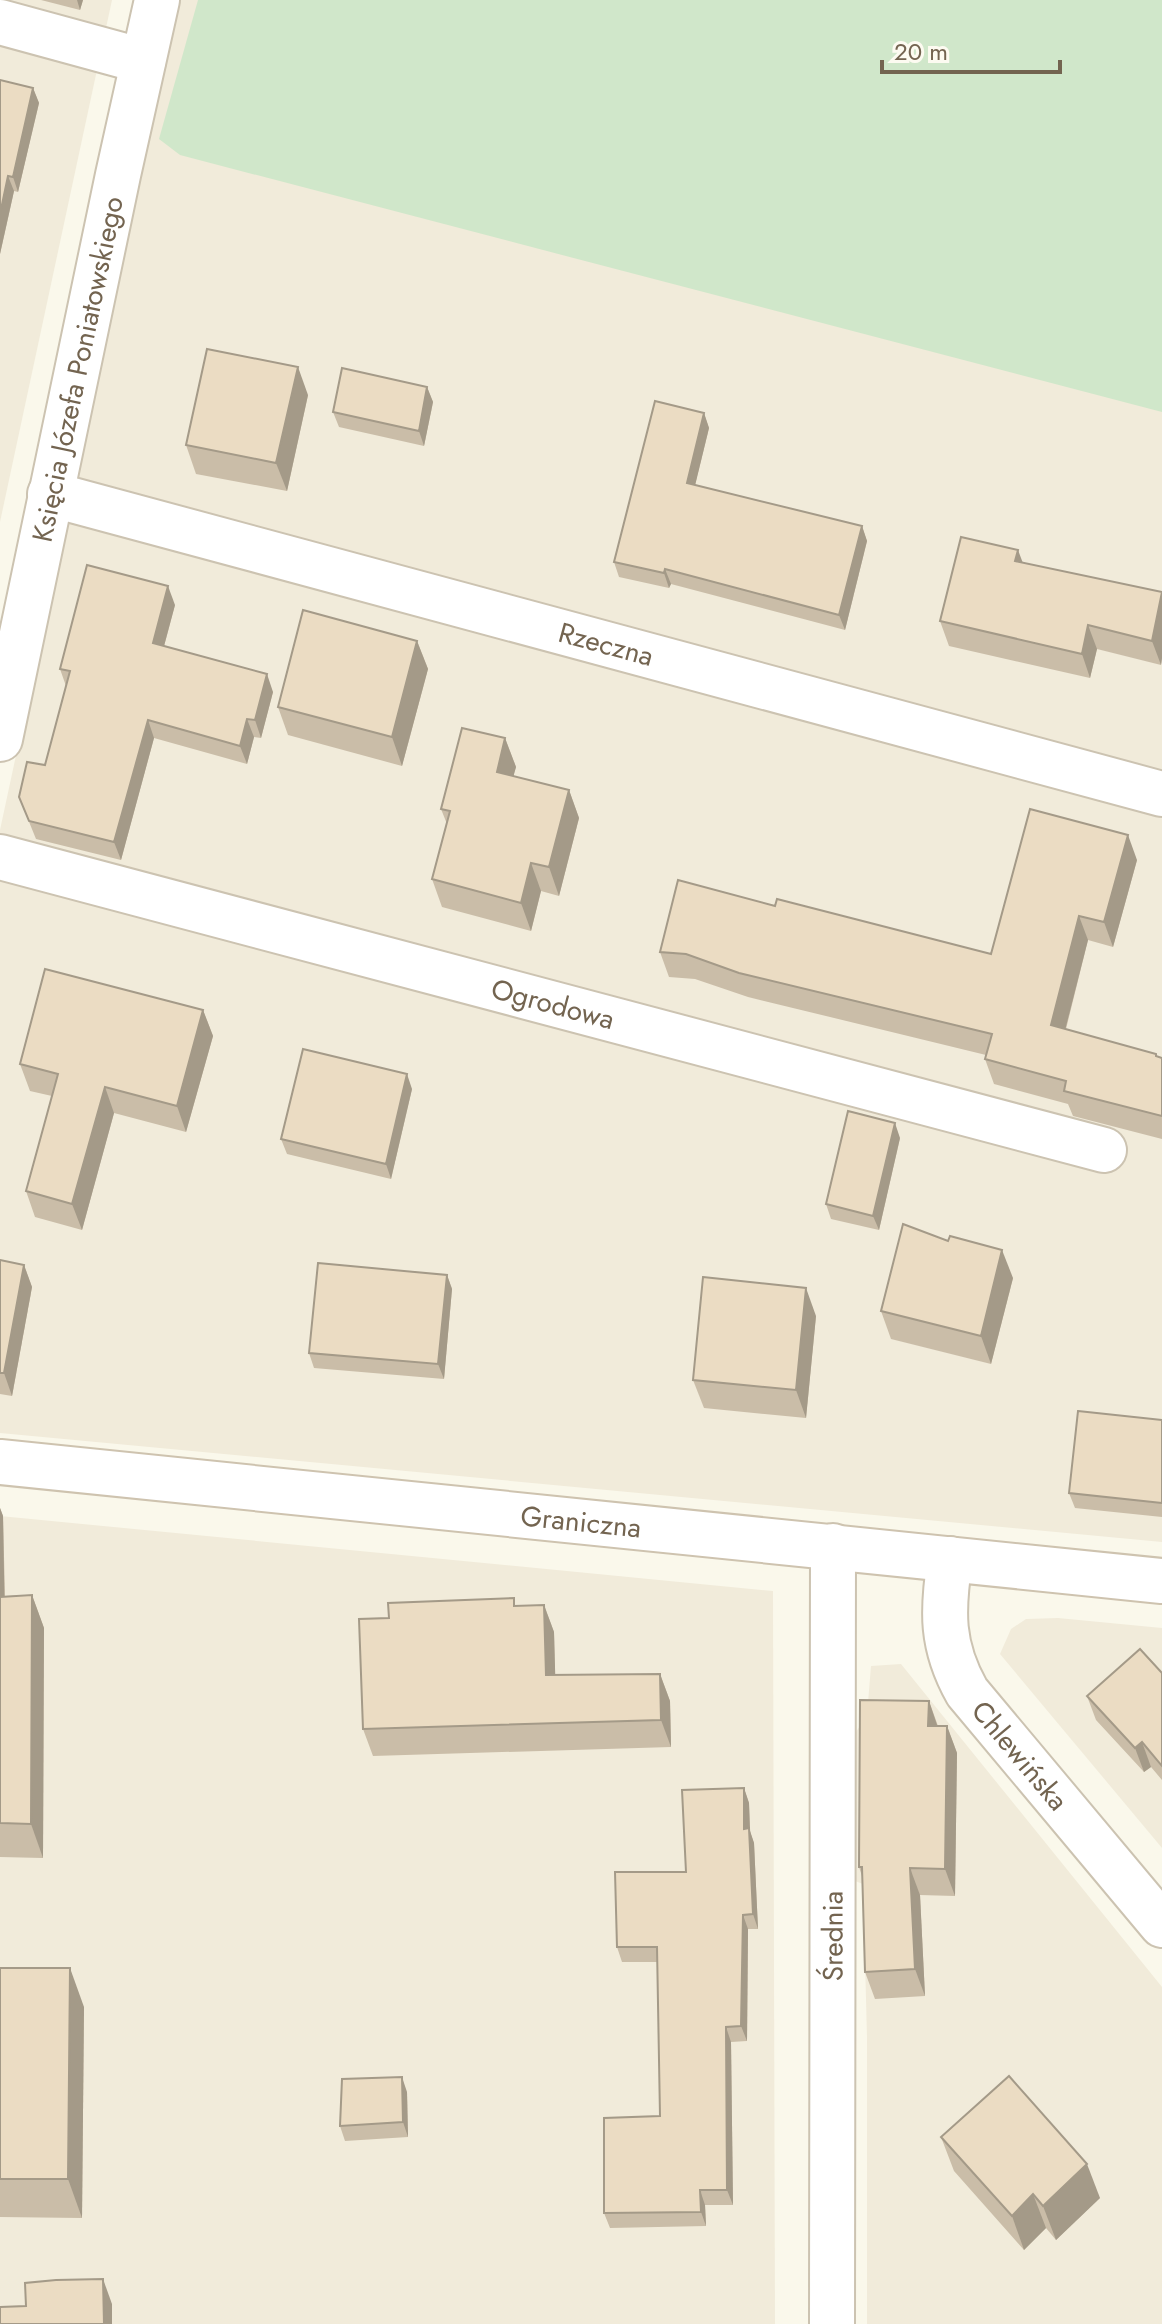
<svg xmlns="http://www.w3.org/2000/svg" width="1162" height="2324" font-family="Jost,sans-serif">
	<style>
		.residential { fill: #f1ebda }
		.green { fill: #d0e7ca }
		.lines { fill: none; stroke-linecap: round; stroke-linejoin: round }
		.street-casing { stroke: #ccc3b1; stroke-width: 48 }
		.secondary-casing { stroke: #cec3af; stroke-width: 48 }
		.street { stroke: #fff; stroke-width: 44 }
		.secondary { stroke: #fff; stroke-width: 44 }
		.wall { fill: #cabda8 }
		.shaded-wall { fill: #a49a88 }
		.building { fill: #ebdcc3; stroke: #a49a88; stroke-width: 2 }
		.labels { text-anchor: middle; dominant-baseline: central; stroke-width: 7; stroke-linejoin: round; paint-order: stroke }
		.street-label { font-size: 28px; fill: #736450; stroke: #fdfbf1 }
	</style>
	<rect width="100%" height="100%" fill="#faf8eb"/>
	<g class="residential">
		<polygon points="0,0 112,0 0,522"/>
		<polygon points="178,0 1162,0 1162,1542 0,1433 0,830"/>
		<polygon points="0,1516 773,1591 775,2324 0,2324"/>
		<polygon points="1058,1618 1162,1628 1162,1848 1000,1654 1011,1629 1026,1619"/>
		<polygon points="901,1664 1162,1987 1162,2324 867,2324 867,2037 863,1884 855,1881 856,1732 867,1715 871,1666"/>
	</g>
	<polygon class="green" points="198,0 1162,0 1162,412 180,155 159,139"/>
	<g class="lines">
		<defs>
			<g id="street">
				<polyline points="0,22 143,61"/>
				<path id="s1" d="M50 494 1162 794"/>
				<path id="s2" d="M0 739 118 175 157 0"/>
				<path id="s3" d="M0 857 1104 1150"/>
				<path id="s4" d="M950 1559C942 1611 941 1646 967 1692L1162 1925"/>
				<path id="s5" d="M832 2324 833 1546"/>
			</g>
			<g id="secondary">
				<path id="s6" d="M0 1462 1162 1581"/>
			</g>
		</defs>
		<use href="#street" class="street-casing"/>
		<use href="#secondary" class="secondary-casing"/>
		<use href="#street" class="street"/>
		<use href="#secondary" class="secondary"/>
	</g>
	<g class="wall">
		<polygon points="41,0 83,0 80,10"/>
		<polygon points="0,80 33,88 39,103 18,192 14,191 0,254"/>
		<polygon points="427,387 433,402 424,446 339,427 333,412"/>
		<polygon points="308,395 287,491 196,474 186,445"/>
		<polygon points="704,413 709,428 695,485 862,526 867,541 845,630 671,584 669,588 619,577 614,562"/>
		<polygon points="1023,563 1162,592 1162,658 1161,665 1097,649 1090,678 949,646 940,621"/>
		<polygon points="175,605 164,646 273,692 261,738 254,737 247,764 154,738 121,860 36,839 19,797 45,765 66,686 60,669"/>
		<polygon points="417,641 428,669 402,766 288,735 278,707"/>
		<polygon points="505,738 516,767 513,776 569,790 579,818 559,896 541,891 531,931 442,907 432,879 447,824 441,809"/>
		<polygon points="1137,860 1113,947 1088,940 1066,1029 1156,1054 1157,1057 1162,1058 1162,1139 1073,1116 1068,1104 994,1084 985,1059 986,1055 748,997 695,979 669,977 660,952 775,906 991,954"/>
		<polygon points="203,1010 213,1036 186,1132 114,1113 82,1230 35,1217 26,1191 52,1096 30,1091 20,1064"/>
		<polygon points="412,1089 391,1179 287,1154 281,1139"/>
		<polygon points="900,1138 879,1230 831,1219 826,1204"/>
		<polygon points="0,1260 24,1265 32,1287 12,1396 0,1394"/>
		<polygon points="447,1275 452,1289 444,1379 314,1368 309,1353"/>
		<polygon points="1013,1278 991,1364 891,1339 881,1311"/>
		<polygon points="816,1316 806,1418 704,1408 693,1380"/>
		<polygon points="1162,1420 1162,1517 1075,1508 1069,1493"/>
		<polygon points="0,1508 3,1516 5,1596 32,1595 44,1628 43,1858 0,1857"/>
		<polygon points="544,1605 554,1632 555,1675 660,1674 670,1701 671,1747 373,1756 363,1729 389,1618 517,1606"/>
		<polygon points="1162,1673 1162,1780 1151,1767 1144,1772 1096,1720 1087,1696"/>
		<polygon points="929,1701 938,1726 947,1726 957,1753 955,1896 920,1895 925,1996 875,1999 865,1972 862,1876 859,1867"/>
		<polygon points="744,1788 749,1803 750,1831 754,1843 758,1929 748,1929 747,2041 731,2042 733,2205 705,2205 706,2226 610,2228 604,2213 660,2116 657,1962 622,1962 617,1947 686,1872"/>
		<polygon points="0,1968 84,2007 82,2218 0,2217"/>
		<polygon points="407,2092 408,2137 345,2141 340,2126"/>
		<polygon points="941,2137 1100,2198 1056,2240 1046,2228 1024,2250 954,2171"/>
	</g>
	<g class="shaded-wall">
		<polygon points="77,0 83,0 80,10"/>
		<polygon points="33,88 39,103 18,192 13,177"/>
		<polygon points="8,176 14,191 0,254 0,214"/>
		<polygon points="298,367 308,395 287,491 276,463"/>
		<polygon points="427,387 433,402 424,446 419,431"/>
		<polygon points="704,413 709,428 692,498 687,483"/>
		<polygon points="862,526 867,541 845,630 839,615"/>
		<polygon points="1018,550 1027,574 1015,561"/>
		<polygon points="665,569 671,584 669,588 664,573"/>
		<polygon points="168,586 175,605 160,661 153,643"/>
		<polygon points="1162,593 1162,658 1161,665 1152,641"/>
		<polygon points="1088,625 1097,649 1090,678 1082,654"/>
		<polygon points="417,641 428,669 402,766 392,737"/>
		<polygon points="267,674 273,692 261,738 255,720"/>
		<polygon points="247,719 254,737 247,764 240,746"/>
		<polygon points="148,720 154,738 121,860 114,842"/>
		<polygon points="505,738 516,767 507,800 497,772"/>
		<polygon points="569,790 579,818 559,896 549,867"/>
		<polygon points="1128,835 1137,860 1113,947 1104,922"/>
		<polygon points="531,863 541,891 531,931 521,903"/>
		<polygon points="1079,916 1088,940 1060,1050 1051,1025"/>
		<polygon points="203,1010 213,1036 186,1132 177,1106"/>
		<polygon points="407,1074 412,1089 391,1179 386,1164"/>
		<polygon points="105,1087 114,1113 82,1230 72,1204"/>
		<polygon points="895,1123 900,1138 879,1230 873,1216"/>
		<polygon points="1002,1250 1013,1278 991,1364 981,1336"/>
		<polygon points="24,1265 32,1287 12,1396 4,1373"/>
		<polygon points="447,1275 452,1289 444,1379 438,1364"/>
		<polygon points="806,1288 816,1316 806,1418 796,1390"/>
		<polygon points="0,1508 3,1516 5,1631 0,1616"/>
		<polygon points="32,1595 44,1628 43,1858 31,1824"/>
		<polygon points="544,1605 554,1632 556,1702 546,1675"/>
		<polygon points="660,1674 670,1701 671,1747 661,1720"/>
		<polygon points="929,1701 938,1728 928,1726"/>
		<polygon points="947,1726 957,1753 955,1896 945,1869"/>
		<polygon points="1142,1742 1151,1767 1144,1772 1135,1748"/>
		<polygon points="744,1788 749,1803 750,1831 754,1843 758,1929 753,1914 744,1829"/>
		<polygon points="910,1868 920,1895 925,1996 915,1969"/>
		<polygon points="743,1915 748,1929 747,2041 741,2026"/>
		<polygon points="70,1968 84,2007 82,2218 68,2179"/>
		<polygon points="726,2027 731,2042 733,2205 727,2190"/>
		<polygon points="402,2077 407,2092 408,2137 403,2122"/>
		<polygon points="1087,2164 1100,2198 1056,2240 1043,2206"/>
		<polygon points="700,2190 705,2205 706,2226 701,2212"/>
		<polygon points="1033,2194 1046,2228 1024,2250 1012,2216"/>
		<polygon points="103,2279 112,2304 112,2324 104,2324"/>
	</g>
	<g class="building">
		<polygon points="0,80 33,88 13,177 8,176 0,214"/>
		<polygon points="207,349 298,367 276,463 186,445"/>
		<polygon points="342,368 427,387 419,431 333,412"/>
		<polygon points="655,401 704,413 687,483 862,526 839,615 665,569 664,573 614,562"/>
		<polygon points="961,537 1018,550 1015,561 1162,592 1152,641 1088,625 1082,654 940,621"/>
		<polygon points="87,565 168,586 153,643 267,674 255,720 247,719 240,746 148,720 114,842 29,821 19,797 27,762 45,765 70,671 60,669"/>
		<polygon points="303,610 417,641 392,737 278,707"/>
		<polygon points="462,728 505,738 497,772 569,790 549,867 531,863 521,903 432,879 450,811 441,809"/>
		<polygon points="1030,809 1128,835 1104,922 1079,916 1051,1025 1156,1054 1156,1056 1162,1058 1162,1116 1064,1091 1066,1081 985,1059 992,1034 739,973 686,954 660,952 678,880 775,906 777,899 991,954"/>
		<polygon points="45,969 203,1010 177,1106 105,1087 72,1204 26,1191 58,1074 20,1064"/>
		<polygon points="303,1049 407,1074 386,1164 281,1139"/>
		<polygon points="848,1111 895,1123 873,1216 826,1204"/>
		<polygon points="903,1224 948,1241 950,1236 1002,1250 981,1336 881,1311"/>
		<polygon points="0,1260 24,1265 4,1373 0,1373"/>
		<polygon points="318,1263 447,1275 438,1364 309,1353"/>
		<polygon points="703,1277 806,1288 796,1390 693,1380"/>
		<polygon points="1078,1411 1162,1420 1162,1503 1069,1493"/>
		<polygon points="32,1595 31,1824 0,1823 0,1597"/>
		<polygon points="514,1598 514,1606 544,1605 546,1675 660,1674 661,1720 363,1729 359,1619 389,1618 388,1603"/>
		<polygon points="1140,1649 1162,1673 1162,1766 1142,1742 1135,1748 1087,1696"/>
		<polygon points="860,1700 929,1701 928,1726 947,1726 945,1869 910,1868 915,1969 865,1972 862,1867 859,1867"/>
		<polygon points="744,1788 744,1829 749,1828 753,1914 743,1915 741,2026 726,2027 727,2190 700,2190 701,2212 604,2213 604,2118 660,2116 657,1947 617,1947 615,1872 686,1872 682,1790"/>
		<polygon points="0,1968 70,1968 68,2179 0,2179"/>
		<polygon points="1009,2076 1087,2164 1043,2206 1033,2194 1012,2216 941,2137"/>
		<polygon points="402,2077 403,2122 340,2126 342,2079"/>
		<polygon points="103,2279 104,2324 0,2324 0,2307 26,2306 25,2283 56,2280"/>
	</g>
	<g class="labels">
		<g class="street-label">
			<text stroke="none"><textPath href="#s2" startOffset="378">Księcia Józefa Poniatowskiego</textPath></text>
			<text stroke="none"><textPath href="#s1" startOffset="576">Rzeczna</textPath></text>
			<text stroke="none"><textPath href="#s3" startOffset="572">Ogrodowa</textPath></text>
			<text stroke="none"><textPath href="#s6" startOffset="584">Graniczna</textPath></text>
			<text stroke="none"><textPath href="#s4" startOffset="220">Chlewińska</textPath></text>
			<text stroke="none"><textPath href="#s5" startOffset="388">Średnia</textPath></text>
		</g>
	</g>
	<path d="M882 60v12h178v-12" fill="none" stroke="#736450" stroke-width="4"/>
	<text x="894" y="60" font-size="24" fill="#736450" stroke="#fdfbf1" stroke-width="6" paint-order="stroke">20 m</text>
</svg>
